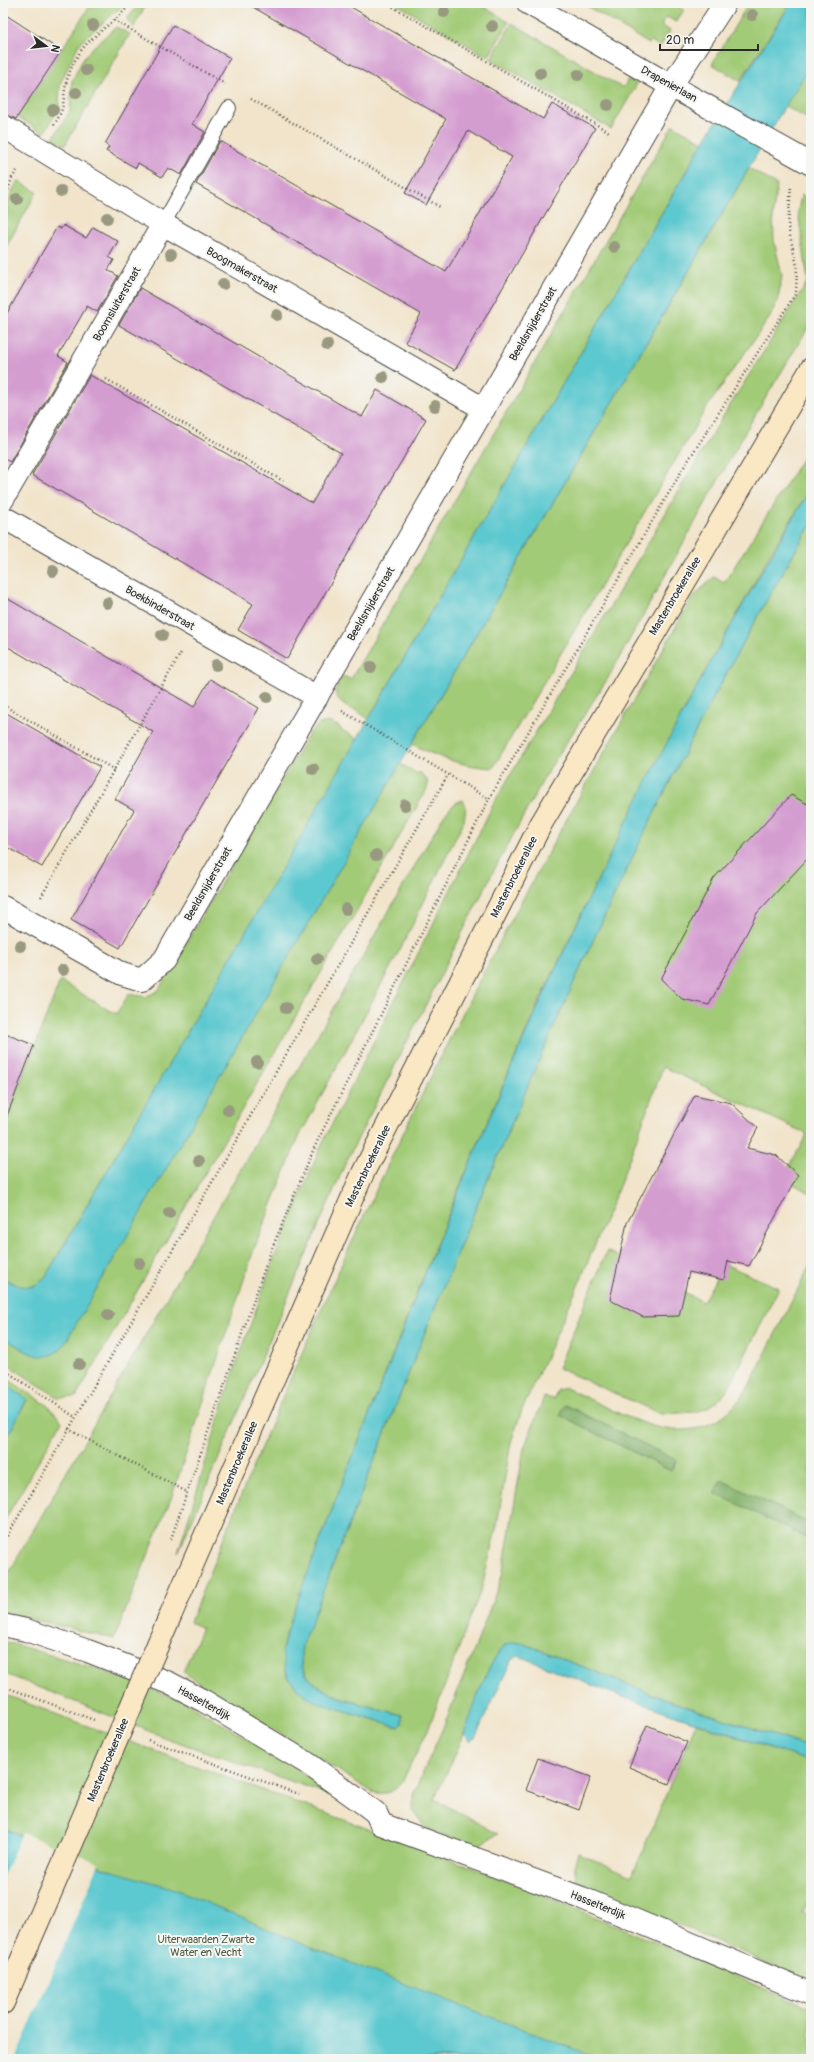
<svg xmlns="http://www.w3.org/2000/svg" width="814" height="2062" font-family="Pangolin,sans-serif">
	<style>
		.green { fill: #a2cb77; stroke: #667b51; fill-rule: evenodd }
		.forest { fill: #81af68; stroke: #566d4a }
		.water { fill: #5bc8cf; stroke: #437a7d }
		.pier { fill: #f1e4cb }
		.building { fill: #d49dd0 }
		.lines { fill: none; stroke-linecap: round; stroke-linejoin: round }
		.service-casing { stroke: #494743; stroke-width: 16 }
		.minor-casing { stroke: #494743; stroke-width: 24 }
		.secondary-casing { stroke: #494743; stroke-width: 24 }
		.path { stroke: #494743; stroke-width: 2.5; stroke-dasharray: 1 3; stroke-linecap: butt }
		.service { stroke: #fff; stroke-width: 14 }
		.minor { stroke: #fff; stroke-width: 22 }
		.secondary { stroke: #fae7c3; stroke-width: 22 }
		.secondary-bridge-casing { stroke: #494743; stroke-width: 24; stroke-linecap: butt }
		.secondary-bridge { stroke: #fae7c3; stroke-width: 22 }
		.tree { fill: #989980 }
		.labels { text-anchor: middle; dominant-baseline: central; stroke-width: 4; stroke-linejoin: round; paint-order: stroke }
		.street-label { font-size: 11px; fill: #2b2b2b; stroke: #f6f6f2 }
		.park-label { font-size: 11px; fill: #4f5b42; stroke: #f6f6f2 }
	</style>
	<rect width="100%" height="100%" fill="#f6f6f2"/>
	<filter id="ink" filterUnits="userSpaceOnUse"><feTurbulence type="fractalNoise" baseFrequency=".025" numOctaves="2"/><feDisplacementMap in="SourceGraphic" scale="8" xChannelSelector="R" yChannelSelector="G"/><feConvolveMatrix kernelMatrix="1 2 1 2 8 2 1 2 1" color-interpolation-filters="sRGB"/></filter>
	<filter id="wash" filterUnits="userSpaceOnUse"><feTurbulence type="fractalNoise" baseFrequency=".012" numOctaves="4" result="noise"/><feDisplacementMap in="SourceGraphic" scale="16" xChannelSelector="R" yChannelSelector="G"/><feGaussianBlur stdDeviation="0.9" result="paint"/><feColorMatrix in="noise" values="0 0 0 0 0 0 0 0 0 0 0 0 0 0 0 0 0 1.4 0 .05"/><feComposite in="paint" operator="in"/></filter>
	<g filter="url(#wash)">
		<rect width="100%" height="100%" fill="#f1e4cb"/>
		<g class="green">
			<polygon points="92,3 126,3 86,37 78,46 60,84 59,109 44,133 17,117"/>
			<polygon points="140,3 147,3 133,28 127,19"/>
			<polygon points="395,3 477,3 509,22 488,57"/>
			<polygon points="582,3 674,3 684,10 676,22 667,17 661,25 670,31 660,47 651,41 649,44"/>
			<polygon points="749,3 791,3 740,81 712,64"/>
			<polygon points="512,23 621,87 624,87 628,79 637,84 611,129 491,59"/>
			<polygon points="116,27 130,34 65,145 53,138 70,111 72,81 82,61 91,49"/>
			<polygon points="811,65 811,115 806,118 785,106"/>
			<path d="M673 125 703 142 369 719 352 708 351 710C333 698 332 694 342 676L351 679Z"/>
			<path d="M749 168 777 185 773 213 774 241 782 276 778 299 770 317 705 410 493 768C463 766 438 758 412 744Z"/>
			<path d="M18 181 37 192 3 252C3 228 5 201 18 181Z"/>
			<polygon points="801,195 811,202 811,323 748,427 608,678 548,771 492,874 346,1162 178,1553 228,1388 275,1256 320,1148 495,801 722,418 808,281 798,211"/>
			<path d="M811 445V488L773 549 687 705 609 857 538 1004 457 1193 416 1295 312 1561 285 1637 282 1650 287 1676 299 1690 319 1703 399 1727 402 1724V1715C375 1707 320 1698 305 1672 300 1665 301 1654 302 1645 451 1262 600 878 811 524V1194L783 1178 807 1134 663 1067 620 1184 577 1288 522 1410 511 1442 497 1525 482 1587 427 1732 402 1782C393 1793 386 1795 372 1792L183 1672 202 1628 190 1622C267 1425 354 1230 449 1040 525 889 609 743 693 597L714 577 724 583Z"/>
			<path d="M329 722 340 727V729L358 739 46 1276C34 1293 18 1287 3 1278V1128L60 981 116 1014 129 994 145 997 158 991 310 732 319 724Z"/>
			<polygon points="400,764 418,774 419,772 426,778 428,784 427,789 76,1397 59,1398 3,1362 3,1337 31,1354"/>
			<polygon points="463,800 466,807 464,821 404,942 298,1139 254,1249 172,1496 114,1639 3,1612 3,1583 444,815 455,803"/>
			<polygon points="607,1251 703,1302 724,1264 779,1288 727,1391 719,1400 708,1408 695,1412 661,1414 558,1368"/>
			<path d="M811 1263V1524L721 1480 715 1493 811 1540V1748L667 1700 525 1644 505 1645C485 1666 476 1705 465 1732 456 1755 445 1777 434 1799L498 1834 476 1847 427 1829 423 1825 413 1810V1795L442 1730 475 1648 502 1576 524 1448 544 1397 553 1399 558 1390 566 1388C630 1417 699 1467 749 1386ZM566 1405 676 1461 671 1471 560 1415Z"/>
			<polygon points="3,1376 47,1405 62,1421 3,1523 3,1445 27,1400 3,1385"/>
			<polygon points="3,1641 101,1670 184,1701 273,1754 345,1800 166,1738 3,1673"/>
			<path d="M3 1694C171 1759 342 1817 510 1882 611 1922 711 1966 811 2009V2059H30L113 1871 3 1828Z"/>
			<polygon points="696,1723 811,1762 811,1893 803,1912 811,1915 811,1982 577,1881 574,1866 578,1853 632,1876"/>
		</g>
		<g class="forest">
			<polygon points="565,1405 676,1460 671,1471 560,1415"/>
			<polygon points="721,1480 811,1524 811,1540 715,1493"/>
		</g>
		<g class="water">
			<path d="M791 3H811V65L785 106 412 744 64 1345C44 1369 23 1349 3 1337V1278C18 1287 34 1293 46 1276L703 142Z"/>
			<path d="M811 488V524C600 878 451 1262 302 1645 301 1654 300 1665 305 1673 320 1698 375 1707 402 1715V1724L399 1727 319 1703C295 1691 284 1678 282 1650 293 1607 311 1565 327 1523 349 1465 372 1407 395 1350 486 1114 589 882 711 661 744 603 776 545 811 488Z"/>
			<polygon points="3,1385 8,1386 27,1399 3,1445"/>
			<path d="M515 1642 525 1644 667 1700 811 1748V1762L609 1692 519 1656 512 1659 475 1738 470 1741 464 1734C474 1708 482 1677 498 1653 502 1647 507 1643 515 1642Z"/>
			<polygon points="3,1828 110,1870 176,1889 309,1947 600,2059 3,2059"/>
		</g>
		<polygon class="pier" points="22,1833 99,1863 15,2059 3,2059 3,1877"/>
		<g id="blocks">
			<g class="building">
				<polygon points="246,3 344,3 543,119 552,104 595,128 455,370 405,342 421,314 196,184 220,141 446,272 512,157 468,131 426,205 405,193 446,119"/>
				<polygon points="3,13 61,51 16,119 3,114"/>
				<polygon points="173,25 230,58 192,124 205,132 181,175 168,168 162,177 138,163 136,168 106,151 109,147 105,144"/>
				<polygon points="63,225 86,238 93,227 118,241 109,257 114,260 108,270 118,276 97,312 87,306 58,356 68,362 10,462 3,458 3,320 57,227 61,229"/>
				<polygon points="140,288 362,417 377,390 426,419 287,659 238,630 253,604 32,475 90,375 312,503 341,453 119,325"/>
				<polygon points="3,596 194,707 210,679 259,708 120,948 71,920 134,810 115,799 153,732 3,644"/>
				<polygon points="3,711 100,767 42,867 3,845"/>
				<polygon points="791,795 811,806 811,855 757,913 709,1005 682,999 661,979 714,878"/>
				<polygon points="3,1033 34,1045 5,1121 3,1121"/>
				<polygon points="695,1095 731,1103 758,1128 747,1148 776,1155 798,1175 749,1266 728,1261 724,1280 689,1272 679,1316 643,1317 610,1300 627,1223"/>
				<polygon points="647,1725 687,1742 669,1784 629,1767"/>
				<polygon points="538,1758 591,1777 579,1810 526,1790"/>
			</g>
		</g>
	</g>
	<g filter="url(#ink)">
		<use href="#blocks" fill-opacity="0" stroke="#494743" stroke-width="1"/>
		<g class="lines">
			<defs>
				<polyline id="service" points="163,224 229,108"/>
				<g id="minor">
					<polyline points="528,3 671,86 811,164"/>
					<polyline points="3,126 163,224 484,409"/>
					<polyline points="3,499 163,224"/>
					<polyline points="3,517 317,697"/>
					<polyline points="3,907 122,974 142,980 164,960 671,86 725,3"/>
					<polyline points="3,1625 26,1630 88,1651 169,1683 204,1701 307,1763 367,1806 376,1813 381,1824 582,1898 811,1994"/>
				</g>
				<g id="secondary">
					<polyline points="171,1614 363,1173 541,824 811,369"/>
					<polyline points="3,2003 18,1968"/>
				</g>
			</defs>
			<use href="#service" class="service-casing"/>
			<use href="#minor" class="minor-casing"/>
			<use href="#secondary" class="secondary-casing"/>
			<g class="path">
				<polyline points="386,3 611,133"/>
				<polyline points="684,3 689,6"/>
				<polyline points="114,20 225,84"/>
				<polyline points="251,99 440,207"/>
				<path d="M54 125C66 106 62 103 66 84 68 74 73 64 78 55 91 34 116 23 131 3"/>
				<polyline points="3,205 12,178 18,169"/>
				<polyline points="106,379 283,481"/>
				<polyline points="3,705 115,770"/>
				<polyline points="342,711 489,799"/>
				<polyline points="41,897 182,651"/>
				<polyline points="3,1369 75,1417"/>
				<polyline points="68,1429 187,1492"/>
				<polyline points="171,1539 270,1253 315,1146 489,799 684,467 796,293 797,266 788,227 791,186"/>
				<polyline points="3,1543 448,775"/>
				<polyline points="3,1686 94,1720"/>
				<polyline points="148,1740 299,1794"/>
			</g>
			<use href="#service" class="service"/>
			<use href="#minor" class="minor"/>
			<use href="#secondary" class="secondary"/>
			<defs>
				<polyline id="secondary-bridge" points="18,1968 171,1614"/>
			</defs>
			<use href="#secondary-bridge" class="secondary-bridge-casing"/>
			<use href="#secondary-bridge" class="secondary-bridge"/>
		</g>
		<g class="tree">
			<circle cx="444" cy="12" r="6"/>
			<circle cx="752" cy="15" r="6"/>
			<circle cx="93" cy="25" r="6"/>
			<circle cx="492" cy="26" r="6"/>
			<circle cx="86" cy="70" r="6"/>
			<circle cx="540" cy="73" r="6"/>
			<circle cx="578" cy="75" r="6"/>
			<circle cx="76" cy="93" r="6"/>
			<circle cx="608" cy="105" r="6"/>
			<circle cx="53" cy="110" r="6"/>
			<circle cx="61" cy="191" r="6"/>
			<circle cx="17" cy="199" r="6"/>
			<circle cx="107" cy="218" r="6"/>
			<circle cx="614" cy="247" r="6"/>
			<circle cx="171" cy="254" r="6"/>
			<circle cx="223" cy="284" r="6"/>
			<circle cx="277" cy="315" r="6"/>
			<circle cx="327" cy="345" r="6"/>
			<circle cx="383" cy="377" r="6"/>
			<circle cx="435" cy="406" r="6"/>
			<circle cx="53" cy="571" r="6"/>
			<circle cx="107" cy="603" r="6"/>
			<circle cx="162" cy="635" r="6"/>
			<circle cx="216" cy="665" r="6"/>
			<circle cx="371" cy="667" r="6"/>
			<circle cx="267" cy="697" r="6"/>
			<circle cx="313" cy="769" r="6"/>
			<circle cx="405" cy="805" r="6"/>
			<circle cx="376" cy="855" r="6"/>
			<circle cx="346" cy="909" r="6"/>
			<circle cx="20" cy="946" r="6"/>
			<circle cx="317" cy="959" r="6"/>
			<circle cx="63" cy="970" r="6"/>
			<circle cx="286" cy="1008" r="6"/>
			<circle cx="257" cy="1062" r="6"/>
			<circle cx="228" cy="1110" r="6"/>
			<circle cx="199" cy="1161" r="6"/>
			<circle cx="169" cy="1213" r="6"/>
			<circle cx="139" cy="1263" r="6"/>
			<circle cx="108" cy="1315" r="6"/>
			<circle cx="79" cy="1364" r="6"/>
		</g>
	</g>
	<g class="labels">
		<g class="street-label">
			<text transform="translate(669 84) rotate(29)">Drapenierlaan</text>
			<text transform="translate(242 270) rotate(30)">Boogmakerstraat</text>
			<text transform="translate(117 304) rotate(-60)">Boomsluiterstraat</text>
			<text transform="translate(533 324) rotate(-60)">Beeldsnijderstraat</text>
			<text transform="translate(675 596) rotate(-59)">Mastenbroekerallee</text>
			<text transform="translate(371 604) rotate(-60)">Beeldsnijderstraat</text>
			<text transform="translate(160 608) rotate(30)">Boekbinderstraat</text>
			<text transform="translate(514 877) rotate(-63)">Mastenbroekerallee</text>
			<text transform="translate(208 884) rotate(-60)">Beeldsnijderstraat</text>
			<text transform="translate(368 1166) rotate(-64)">Mastenbroekerallee</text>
			<text transform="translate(237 1463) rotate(-67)">Mastenbroekerallee</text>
			<text transform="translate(204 1703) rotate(29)">Hasselterdijk</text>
			<text transform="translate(108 1760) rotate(-67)">Mastenbroekerallee</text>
			<text transform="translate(598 1905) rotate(22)">Hasselterdijk</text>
		</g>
		<g class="park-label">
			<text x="206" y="1939">Uiterwaarden Zwarte<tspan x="206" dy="13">Water en Vecht</tspan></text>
		</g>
	</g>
	<rect width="814" height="2062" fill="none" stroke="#f6f6f2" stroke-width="16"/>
	<g transform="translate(46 46) rotate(105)" stroke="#f6f6f2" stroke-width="3" paint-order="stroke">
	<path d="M0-3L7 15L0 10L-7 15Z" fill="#2b2b2b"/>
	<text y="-6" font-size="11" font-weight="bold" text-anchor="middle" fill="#2b2b2b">N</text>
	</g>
	<path d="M660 44v6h98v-6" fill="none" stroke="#2b2b2b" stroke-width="2"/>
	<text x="666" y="44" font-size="12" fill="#2b2b2b" stroke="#f6f6f2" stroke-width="3" paint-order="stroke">20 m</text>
</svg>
